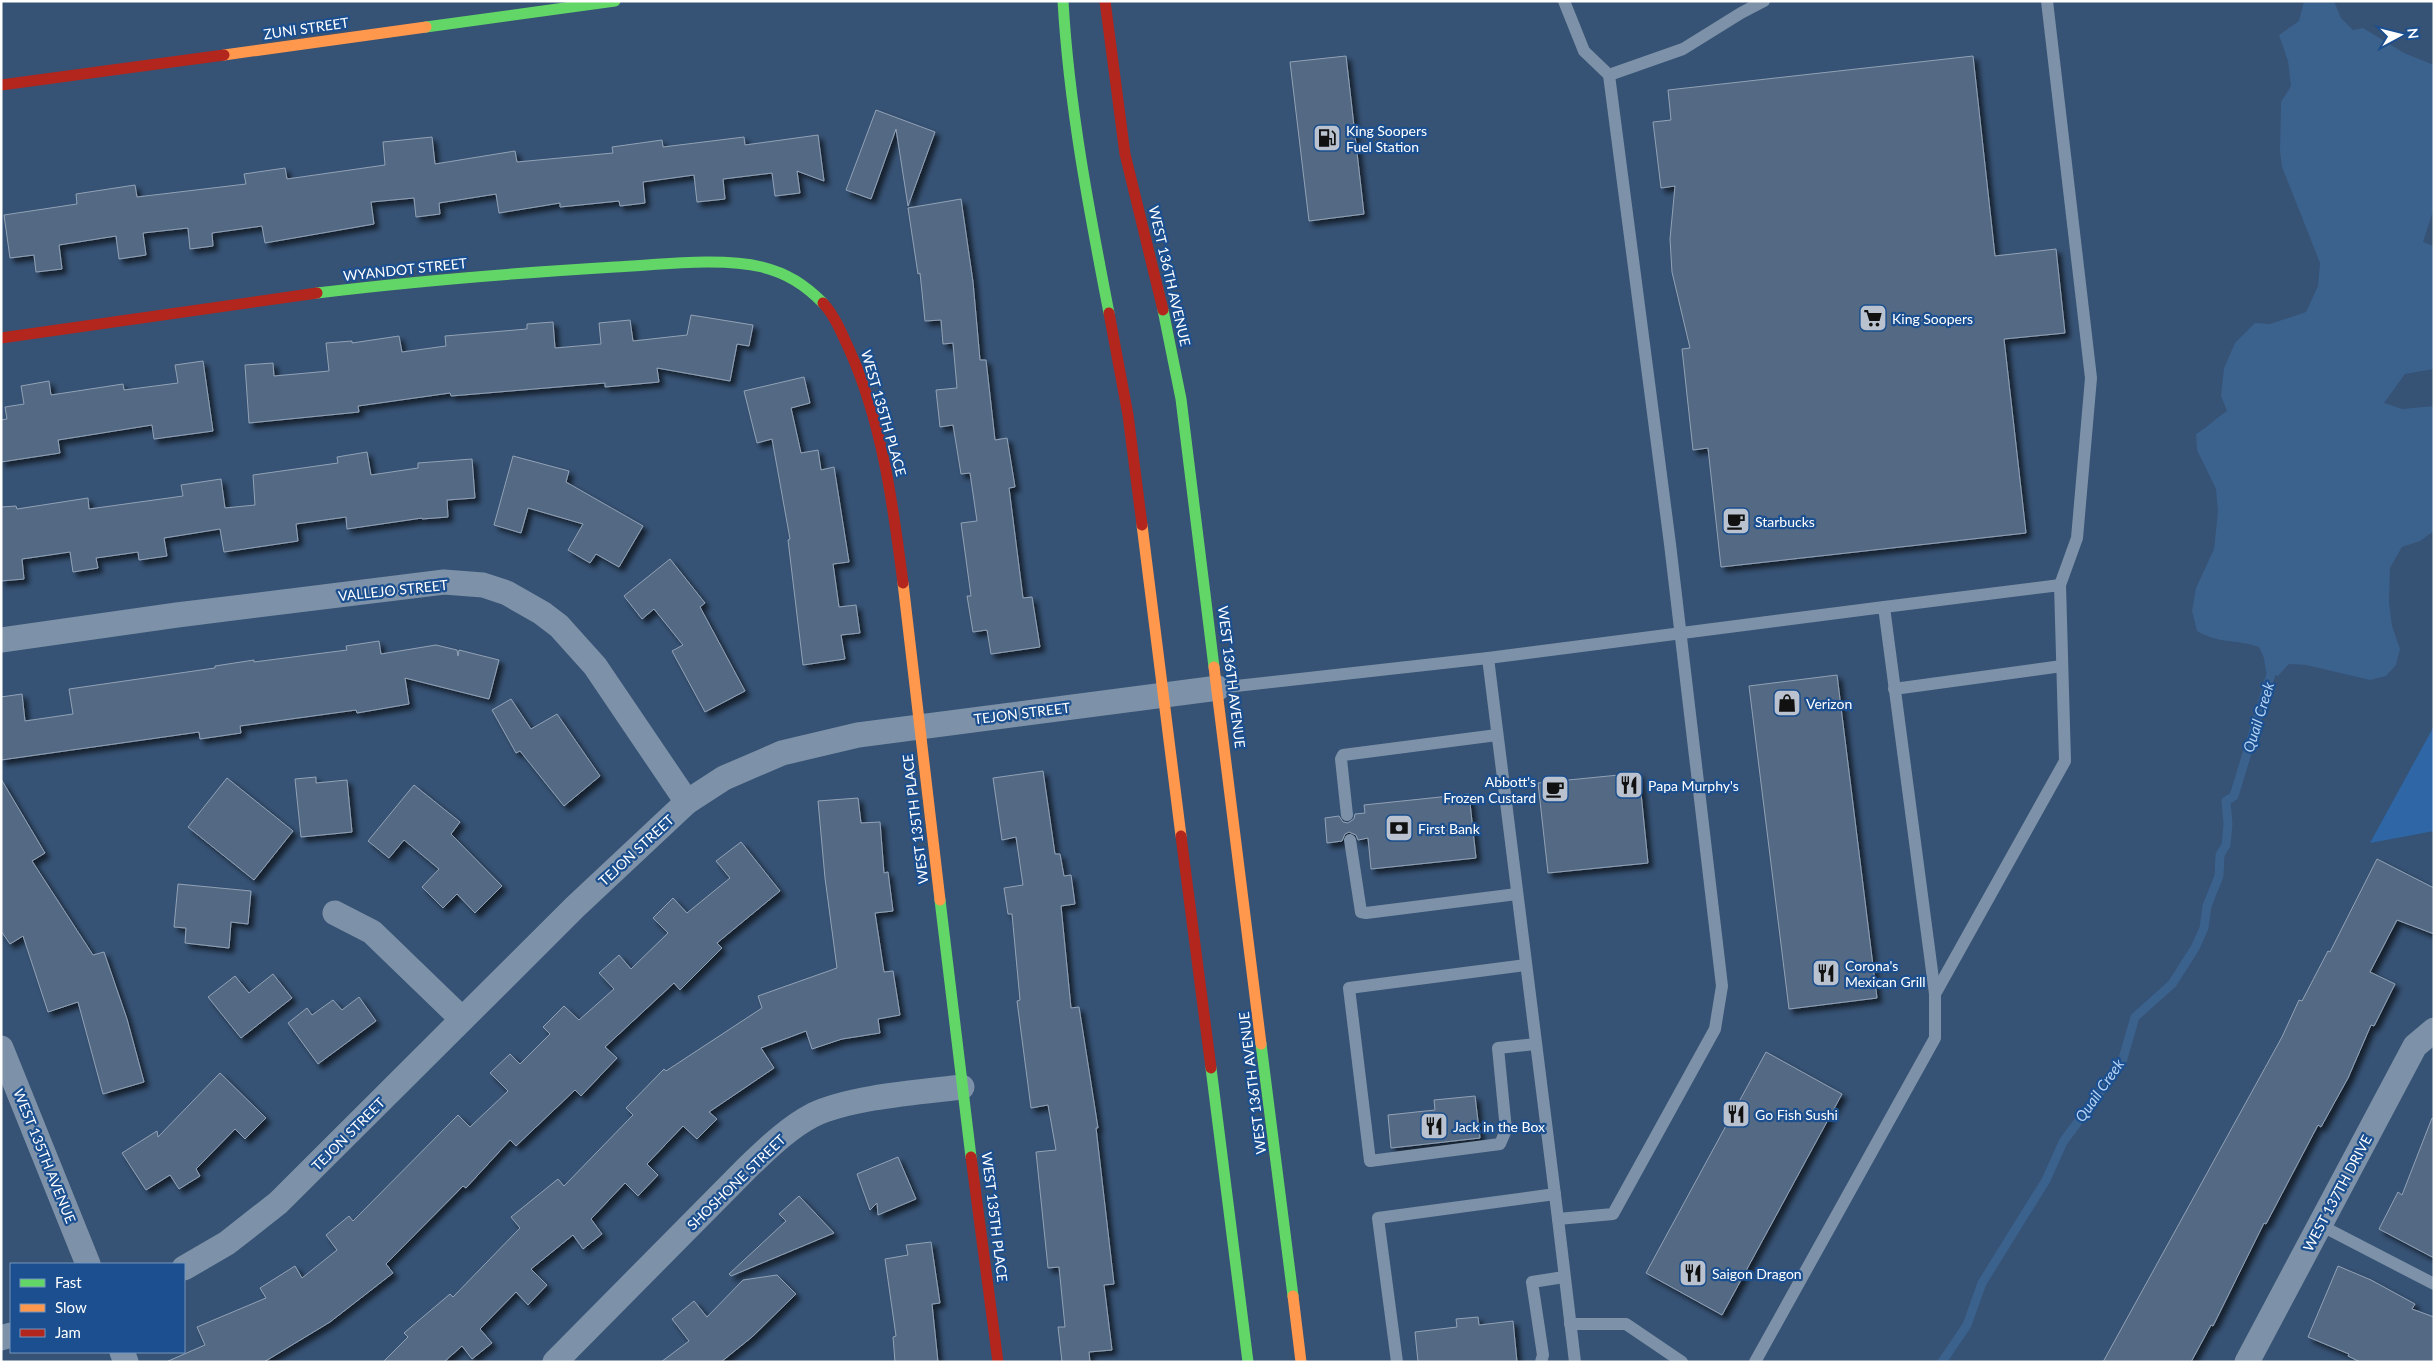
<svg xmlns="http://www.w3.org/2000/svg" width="2435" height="1363" font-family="Lato,sans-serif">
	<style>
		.green { fill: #2f66a5 }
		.water { fill: #3b618d }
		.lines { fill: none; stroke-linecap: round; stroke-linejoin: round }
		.stream { stroke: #3b618d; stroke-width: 9 }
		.building { fill: #526984; stroke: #92a2b6; filter: url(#shadow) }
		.lane { stroke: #7d92a8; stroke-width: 12 }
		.street { stroke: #7d92a8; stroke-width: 25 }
		.fast { stroke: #63d668; stroke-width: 11 }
		.slow { stroke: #ff974d; stroke-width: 11 }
		.jam { stroke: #b3261e; stroke-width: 11 }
		.labels { text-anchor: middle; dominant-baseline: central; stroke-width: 4.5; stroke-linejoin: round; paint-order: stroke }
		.street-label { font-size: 14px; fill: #fff; stroke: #1b4f8f }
		.poi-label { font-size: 14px; fill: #fff; stroke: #1b4f8f; text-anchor: start }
		.water-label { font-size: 15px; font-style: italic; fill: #b5d3f5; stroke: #1b4f8f }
	</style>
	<defs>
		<filter id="shadow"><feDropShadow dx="4.5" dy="4.5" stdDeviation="2.5" flood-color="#0009"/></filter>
	</defs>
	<rect width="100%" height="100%" fill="#365274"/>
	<polygon class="green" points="2434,726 2434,831 2370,843"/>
	<path class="water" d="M2304 1H2334L2341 18 2353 30 2363 28 2404 53 2434 65V208L2423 242 2434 246V369L2405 374 2384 403 2402 409 2434 406V531L2420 541 2402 547 2390 568 2389 602 2392 626 2400 649 2396 665 2386 676 2370 680 2306 665 2289 664 2278 676 2266 672 2264 658 2259 647C2236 639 2218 644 2197 631L2192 611 2196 588 2214 549 2218 512 2216 489 2197 450 2196 434C2208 427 2216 418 2227 411L2221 396 2224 368 2235 343 2255 323 2270 324 2306 312 2318 286 2320 263 2282 167 2280 151 2281 102 2291 86 2288 61 2279 35 2299 21Z"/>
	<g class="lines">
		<polyline class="stream" points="1942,1362 1967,1325 1982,1283 2046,1180 2063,1142 2122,1062 2135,1017 2172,984 2195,948 2204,928 2207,906 2219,876 2220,855 2226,845 2228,824 2226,801 2234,796 2271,674"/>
	</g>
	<g class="building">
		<polygon points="1346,56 1364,214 1309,221 1290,62"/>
		<polygon points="1973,56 1995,256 2056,249 2065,333 2004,339 2026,533 1721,567 1708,448 1693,450 1682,349 1690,348 1672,272 1670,239 1675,186 1661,188 1653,122 1671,120 1668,90"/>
		<polygon points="876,110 935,132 908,206 896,129 871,199 846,190"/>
		<polygon points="818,135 824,181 797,171 800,193 775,196 772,173 723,179 725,199 697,202 694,175 643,182 645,203 620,206 619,201 560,207 560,203 499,213 496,194 439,203 440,214 416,217 414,198 371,202 374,224 265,243 262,226 212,233 213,246 190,249 188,228 143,233 146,255 119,259 116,236 59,245 62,269 36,272 34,255 10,258 4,215 77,204 76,194 135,185 137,197 246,184 244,174 285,168 287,179 385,165 383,142 432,137 435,164 515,151 517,162 613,153 612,147 662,140 663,147 744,137 745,145"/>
		<polygon points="961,199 973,282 980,360 986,360 995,440 1007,438 1015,487 1009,488 1023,598 1032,597 1040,647 991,654 987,630 973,632 967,596 971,596 961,523 977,521 970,473 961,474 953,425 940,427 936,390 957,388 953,343 943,344 941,320 925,321 920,273 918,274 908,208"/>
		<polygon points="691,315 753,325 749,346 737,344 730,381 657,368 659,382 605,387 605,383 451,396 450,393 358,406 359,412 249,423 245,365 273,363 274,376 329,371 326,343 352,341 352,343 399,336 402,352 446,346 445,336 527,329 527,324 553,322 555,348 601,344 599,323 630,320 633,341 687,335"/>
		<polygon points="203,361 213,431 154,439 152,425 58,440 60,453 1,462 1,420 7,419 5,407 24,404 21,386 49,381 51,395 123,384 124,390 178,383 175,365"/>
		<polygon points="804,377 810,403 791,408 801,453 818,450 821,470 834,467 849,562 833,564 839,607 856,605 860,633 841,635 845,659 803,665 788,540 790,539 772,439 757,443 744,391"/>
		<polygon points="367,452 371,475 418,468 418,463 472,459 475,498 447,500 448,517 422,519 422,518 347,529 346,517 296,524 298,541 224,552 220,529 164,538 167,556 139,560 138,552 96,558 98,568 73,572 70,552 22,559 24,579 1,581 1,507 16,506 17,509 88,498 89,509 183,496 181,485 221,479 225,508 255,505 253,475 338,463 337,457"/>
		<polygon points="513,456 569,471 566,482 643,526 619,567 596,554 590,563 568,550 583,524 528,508 521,533 494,525"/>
		<polygon points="670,559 705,603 700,607 745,691 705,712 672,651 683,645 654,609 642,619 624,596"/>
		<polygon points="379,641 381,654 436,645 457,650 458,656 459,650 499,660 489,699 405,678 409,704 357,713 356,710 240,726 241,733 200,739 199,732 1,760 1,697 22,694 25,721 73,714 69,689 215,668 215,666 254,660 254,662 347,650 346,646"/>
		<polygon points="1837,675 1877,998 1789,1009 1749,686"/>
		<polygon points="511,699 531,729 557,714 600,776 564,806 520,751 516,753 492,710"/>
		<polygon points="1043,771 1055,854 1060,854 1064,876 1071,875 1075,904 1061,906 1071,1008 1079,1007 1098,1128 1096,1128 1114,1284 1104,1285 1112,1350 1089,1352 1090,1362 1062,1362 1058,1327 1065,1327 1059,1267 1048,1268 1036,1152 1056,1150 1048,1105 1031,1108 1017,1001 1020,1000 1012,914 1008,914 1004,888 1023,885 1016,837 1002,840 993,778"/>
		<polygon points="1639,773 1648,863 1548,873 1538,783"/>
		<polygon points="316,777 316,783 347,780 352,832 301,837 295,779"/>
		<polygon points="227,778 293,831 254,880 188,827"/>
		<polygon points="1,779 45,853 32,861 93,955 104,952 127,1019 144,1082 103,1094 78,1002 48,1012 23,936 10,944 1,931"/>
		<polygon points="414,785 460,822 451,834 502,886 475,913 457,894 443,908 422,887 439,869 404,840 389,858 368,841"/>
		<polygon points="1469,794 1476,858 1371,869 1368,838 1358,840 1356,835 1349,832 1345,834 1342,841 1327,843 1325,818 1339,816 1343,822 1348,823 1354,819 1355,814 1365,813 1364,805"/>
		<polygon points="858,798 861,823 880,822 884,873 888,872 893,911 875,913 884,972 893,971 900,1015 878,1019 880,1033 842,1039 812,1049 806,1031 761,1048 774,1068 709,1112 717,1119 697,1139 683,1126 647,1164 658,1175 638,1196 625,1183 591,1219 602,1234 583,1249 573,1235 531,1269 547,1285 528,1305 516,1292 480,1329 492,1343 472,1359 462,1346 444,1362 383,1362 408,1337 404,1333 450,1294 453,1297 520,1228 511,1217 558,1179 564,1186 633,1115 626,1108 664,1069 666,1071 762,1008 758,996 837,968 825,878 818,801"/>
		<polygon points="741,842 780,891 717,943 722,948 680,990 674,983 605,1047 617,1058 581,1096 575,1090 516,1146 510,1140 466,1188 463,1186 386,1264 393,1273 330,1322 264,1362 166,1362 205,1345 197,1327 266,1298 260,1288 295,1266 302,1278 337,1250 326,1235 349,1216 353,1221 458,1115 470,1127 508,1091 490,1073 510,1054 520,1064 550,1034 543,1027 564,1006 579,1020 614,989 599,973 619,955 631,969 668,933 653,918 673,898 687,913 730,878 716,861"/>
		<polygon points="2377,859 2434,888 2434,934 2397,920 2370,972 2395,984 2374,1026 2371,1025 2348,1078 2321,1127 2318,1125 2266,1224 2264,1223 2213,1326 2211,1325 2191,1362 2103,1362 2282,1037 2299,1000 2302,1001 2328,951 2330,952"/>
		<polygon points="178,884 251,891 248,924 231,922 229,948 185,943 186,928 174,927"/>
		<polygon points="273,974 292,998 241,1038 208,997 235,976 249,993"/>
		<polygon points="359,997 376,1021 318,1064 288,1023 307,1008 312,1015 333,1000 342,1010"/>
		<polygon points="1766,1052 1842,1094 1722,1315 1646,1273"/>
		<polygon points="220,1073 266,1118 245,1139 235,1129 196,1169 200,1176 179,1189 170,1175 146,1190 122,1153 157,1131 158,1137"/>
		<polygon points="1475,1096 1480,1138 1391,1148 1388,1115 1435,1110 1434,1100"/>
		<polygon points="2432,1118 2434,1119 2434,1258 2379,1229 2398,1192 2402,1195"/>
		<polygon points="898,1157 916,1199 878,1215 877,1203 870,1210 857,1174"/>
		<polygon points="799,1196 834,1233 731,1276 729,1274 786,1221 779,1214"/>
		<polygon points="931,1242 940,1303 932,1304 938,1362 895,1362 893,1337 896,1336 885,1259 908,1255 906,1245"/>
		<polygon points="2338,1266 2371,1280 2415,1304 2412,1309 2434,1317 2434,1362 2360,1362 2348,1356 2349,1354 2308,1337"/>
		<polygon points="777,1275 796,1294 752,1337 721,1362 661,1362 689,1341 672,1319 694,1301 707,1317 743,1280"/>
		<polygon points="1478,1317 1479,1325 1513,1321 1517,1362 1418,1362 1415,1332 1457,1327 1456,1319"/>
	</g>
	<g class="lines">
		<g class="lane">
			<polyline points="1564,1 1584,51 1609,75 1670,544 1722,986 1715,1029 1613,1214 1558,1219 1575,1362"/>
			<polyline points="2047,1 2091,378 2077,538 2060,585"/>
			<polyline points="1609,75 1683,49 1741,13 1764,1"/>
			<polyline points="1884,607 2060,585 2065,761 1935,994"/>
			<polyline points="1488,658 1558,1219"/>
			<polyline points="1218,688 1488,658 1884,607 1935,994 1935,1038 1755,1362"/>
			<polyline points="1894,689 2062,666"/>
			<polyline points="1347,815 1341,759 1343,755 1497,735"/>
			<polyline points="1350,840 1361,912 1366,913 1517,894"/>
			<polyline points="1526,965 1349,988 1370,1161 1500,1144 1506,1130 1498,1048 1536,1044"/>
			<polyline points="2320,1225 2434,1284"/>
			<polyline points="1570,1324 1626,1324 1682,1362"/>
			<polyline points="1397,1362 1378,1218 1555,1194"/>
			<polyline points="1541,1362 1543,1355 1532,1282 1564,1277"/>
		</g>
		<g class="street">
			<polyline points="1,640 177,615 444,582 483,585 507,593 542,613 559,626 595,666 687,802"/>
			<polyline points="335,913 372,932 462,1019"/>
			<polyline points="1,1048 88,1264"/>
			<polyline points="184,1268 227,1243 278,1203 575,907 687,802 724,778 782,753 858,735 1218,688"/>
			<polyline points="1,1338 11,1335"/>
			<polyline points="122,1352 126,1362"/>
			<path d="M555 1362 747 1168C767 1149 788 1128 813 1115 850 1097 921 1092 962 1087"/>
			<polyline points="2247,1362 2415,1046 2434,1030"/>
		</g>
		<g class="fast">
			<path d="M1063 1C1069 106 1089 210 1109 313"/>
			<polyline points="426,27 615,1"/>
			<path d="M317 293C416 281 515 273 615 267 659 265 719 257 762 267 787 273 805 285 823 303"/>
			<polyline points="1163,310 1181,399 1214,667"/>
			<polyline points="940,900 971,1157"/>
			<polyline points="1261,1044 1293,1296"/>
			<polyline points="1211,1068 1248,1362"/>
		</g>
		<g class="slow">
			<polyline points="224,55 426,27"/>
			<polyline points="1142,525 1181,836"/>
			<polyline points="903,583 940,900"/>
			<polyline points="1214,667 1261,1044"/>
			<polyline points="1293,1296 1301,1362"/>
		</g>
		<g class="jam">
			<polyline points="1105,1 1125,154 1163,310"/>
			<polyline points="1,85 224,55"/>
			<path d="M823 303C835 316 842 334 849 349 882 422 893 504 903 583"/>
			<polyline points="1109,313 1128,415 1142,525"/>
			<polyline points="1,338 317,293"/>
			<polyline points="1181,836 1211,1068"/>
			<polyline points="971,1157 998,1362"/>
		</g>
	</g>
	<defs>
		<symbol id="fuel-square" viewBox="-11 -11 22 22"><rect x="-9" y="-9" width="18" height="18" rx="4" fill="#b9c2ce" stroke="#1b4f8f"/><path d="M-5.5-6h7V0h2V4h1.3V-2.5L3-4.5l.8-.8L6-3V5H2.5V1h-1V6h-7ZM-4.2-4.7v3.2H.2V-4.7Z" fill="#111"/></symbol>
		<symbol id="supermarket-square" viewBox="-11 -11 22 22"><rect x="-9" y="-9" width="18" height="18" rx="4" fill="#b9c2ce" stroke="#1b4f8f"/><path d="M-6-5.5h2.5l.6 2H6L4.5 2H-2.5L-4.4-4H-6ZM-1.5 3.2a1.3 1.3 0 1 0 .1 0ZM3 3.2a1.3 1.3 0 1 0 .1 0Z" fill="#111"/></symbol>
		<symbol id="cafe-square" viewBox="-11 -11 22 22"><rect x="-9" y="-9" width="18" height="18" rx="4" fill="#b9c2ce" stroke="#1b4f8f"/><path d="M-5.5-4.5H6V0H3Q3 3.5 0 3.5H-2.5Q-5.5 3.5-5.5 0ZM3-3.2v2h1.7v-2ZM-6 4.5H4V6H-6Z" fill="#111"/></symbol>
		<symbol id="shop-square" viewBox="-11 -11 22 22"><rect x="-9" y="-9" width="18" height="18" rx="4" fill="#b9c2ce" stroke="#1b4f8f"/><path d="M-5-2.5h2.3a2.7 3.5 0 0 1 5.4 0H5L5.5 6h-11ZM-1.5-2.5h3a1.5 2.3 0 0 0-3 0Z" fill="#111"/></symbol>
		<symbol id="restaurant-square" viewBox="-11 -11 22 22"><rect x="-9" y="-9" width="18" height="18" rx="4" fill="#b9c2ce" stroke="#1b4f8f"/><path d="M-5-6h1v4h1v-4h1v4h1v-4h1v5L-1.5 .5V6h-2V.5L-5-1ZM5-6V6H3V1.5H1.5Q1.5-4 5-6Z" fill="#111"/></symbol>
		<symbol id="bank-square" viewBox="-11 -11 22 22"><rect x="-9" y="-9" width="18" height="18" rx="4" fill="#b9c2ce" stroke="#1b4f8f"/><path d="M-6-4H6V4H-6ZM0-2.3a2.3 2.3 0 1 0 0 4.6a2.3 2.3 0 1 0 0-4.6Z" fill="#111"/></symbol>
	</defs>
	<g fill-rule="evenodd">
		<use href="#fuel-square" x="1311" y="122" width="32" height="32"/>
		<use href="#supermarket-square" x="1857" y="302" width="32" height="32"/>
		<use href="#cafe-square" x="1720" y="505" width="32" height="32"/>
		<use href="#shop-square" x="1771" y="687" width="32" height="32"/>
		<use href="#restaurant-square" x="1613" y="769" width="32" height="32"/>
		<use href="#cafe-square" x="1539" y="773" width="32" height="32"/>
		<use href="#bank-square" x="1383" y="812" width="32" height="32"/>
		<use href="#restaurant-square" x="1810" y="957" width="32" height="32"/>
		<use href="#restaurant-square" x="1720" y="1098" width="32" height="32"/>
		<use href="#restaurant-square" x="1418" y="1110" width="32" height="32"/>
		<use href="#restaurant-square" x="1677" y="1257" width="32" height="32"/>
	</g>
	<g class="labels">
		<g class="street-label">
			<text transform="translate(306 28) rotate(-8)">ZUNI STREET</text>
			<text transform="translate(405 269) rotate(-6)">WYANDOT STREET</text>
			<text transform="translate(1170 276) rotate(77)">WEST 136TH AVENUE</text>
			<text transform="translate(884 413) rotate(74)">WEST 135TH PLACE</text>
			<text transform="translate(393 590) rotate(-6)">VALLEJO STREET</text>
			<text transform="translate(1232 677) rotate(83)">WEST 136TH AVENUE</text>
			<text transform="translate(1022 713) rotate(-7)">TEJON STREET</text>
			<text transform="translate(915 819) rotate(-97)">WEST 135TH PLACE</text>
			<text transform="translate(636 850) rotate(-43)">TEJON STREET</text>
			<text transform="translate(1252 1083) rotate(-97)">WEST 136TH AVENUE</text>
			<text transform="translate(348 1134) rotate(-45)">TEJON STREET</text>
			<text transform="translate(45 1156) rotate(68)">WEST 135TH AVENUE</text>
			<text transform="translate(736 1182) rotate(-44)">SHOSHONE STREET</text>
			<text transform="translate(2337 1193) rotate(-62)">WEST 137TH DRIVE</text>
			<text transform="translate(995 1217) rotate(83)">WEST 135TH PLACE</text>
		</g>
		<g class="poi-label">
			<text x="1346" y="130">King Soopers<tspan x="1346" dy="16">Fuel Station</tspan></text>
			<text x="1892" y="318">King Soopers</text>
			<text x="1755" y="521">Starbucks</text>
			<text x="1806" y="703">Verizon</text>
			<text x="1536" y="781" text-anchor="end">Abbott's<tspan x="1536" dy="16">Frozen Custard</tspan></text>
			<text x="1648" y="785">Papa Murphy's</text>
			<text x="1418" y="828">First Bank</text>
			<text x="1845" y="965">Corona's<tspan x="1845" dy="16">Mexican Grill</tspan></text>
			<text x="1755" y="1114">Go Fish Sushi</text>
			<text x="1453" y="1126">Jack in the Box</text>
			<text x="1712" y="1273">Saigon Dragon</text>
		</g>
		<g class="water-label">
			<text transform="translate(2258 717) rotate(-73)">Quail Creek</text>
			<text transform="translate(2099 1090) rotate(-55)">Quail Creek</text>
		</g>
	</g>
	<rect width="2435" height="1363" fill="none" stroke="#ffffff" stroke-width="5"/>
	<rect x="10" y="1263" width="175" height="90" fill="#1b4f8f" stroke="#7695bc"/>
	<rect x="20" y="1279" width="25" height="8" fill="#63d668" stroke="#7695bc"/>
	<text x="55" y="1288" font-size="15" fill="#ffffff">Fast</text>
	<rect x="20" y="1304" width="25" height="8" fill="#ff974d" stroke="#7695bc"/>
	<text x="55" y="1313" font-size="15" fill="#ffffff">Slow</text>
	<rect x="20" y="1329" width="25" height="8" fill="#b3261e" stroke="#7695bc"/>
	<text x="55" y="1338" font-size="15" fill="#ffffff">Jam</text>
	<g transform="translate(2400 35) rotate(83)" stroke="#1b4f8f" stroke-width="4" paint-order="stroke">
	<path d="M0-4L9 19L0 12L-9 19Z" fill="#ffffff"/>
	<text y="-8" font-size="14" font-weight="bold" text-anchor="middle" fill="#ffffff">N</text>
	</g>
</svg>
